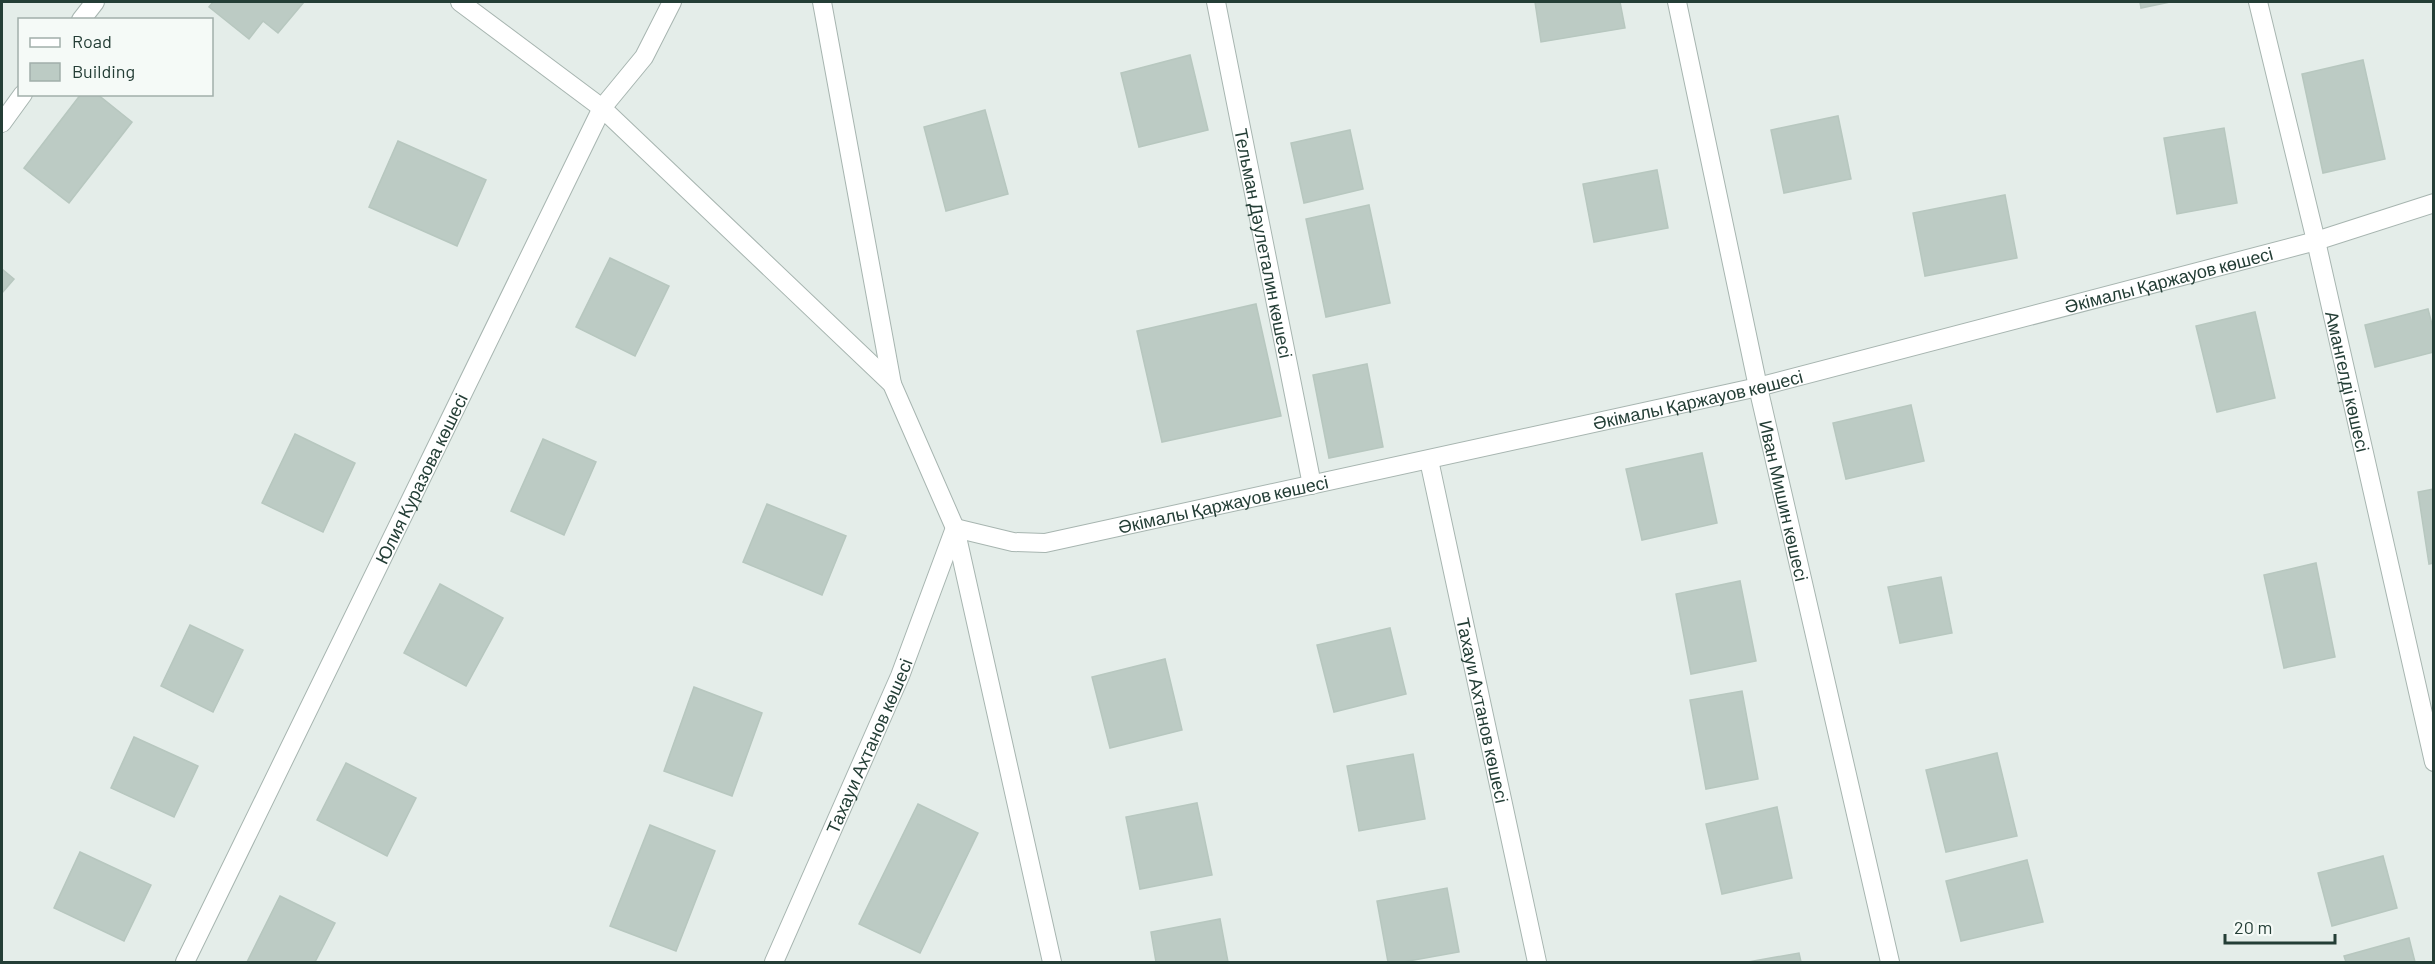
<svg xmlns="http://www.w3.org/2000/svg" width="2435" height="964" font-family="Barlow,sans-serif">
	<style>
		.building { fill: #bccbc4; stroke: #b7c7bf; stroke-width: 1.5 }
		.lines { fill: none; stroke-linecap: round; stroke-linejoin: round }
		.minor-casing { stroke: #a7b5b0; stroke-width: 20 }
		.minor { stroke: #fff; stroke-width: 18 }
		.labels { text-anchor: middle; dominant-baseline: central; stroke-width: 5; stroke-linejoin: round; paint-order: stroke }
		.street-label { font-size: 18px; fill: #243e36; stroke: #f5faf7 }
	</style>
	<rect width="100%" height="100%" fill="#e4ede9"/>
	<g class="building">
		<polygon points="213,2 304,2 278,33 263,21 249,39 209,7"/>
		<polygon points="1535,2 1620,2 1625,28 1541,42"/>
		<polygon points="2140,2 2170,2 2141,8"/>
		<polygon points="1190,55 1208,130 1139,147 1121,73"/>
		<polygon points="2363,60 2385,159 2323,173 2302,74"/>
		<polygon points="81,94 97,94 132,122 69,203 24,168"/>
		<polygon points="985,110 1008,194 946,211 924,127"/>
		<polygon points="1838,116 1851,179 1784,193 1771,130"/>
		<polygon points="2224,128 2237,203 2177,214 2164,138"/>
		<polygon points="1350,130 1363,189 1304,203 1291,143"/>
		<polygon points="398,141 486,180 457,246 369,207"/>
		<polygon points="1657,170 1668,228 1594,242 1583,184"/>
		<polygon points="2005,195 2017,258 1925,276 1913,213"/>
		<polygon points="1369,205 1390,303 1326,317 1306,219"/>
		<polygon points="610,258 669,286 635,356 576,327"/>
		<polygon points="2,269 14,279 2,293"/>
		<polygon points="1256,304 1281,416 1162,442 1137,331"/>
		<polygon points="2428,309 2434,332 2434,352 2375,367 2365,325"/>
		<polygon points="2255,312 2275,398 2217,412 2196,326"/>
		<polygon points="1367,364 1383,447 1329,458 1313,375"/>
		<polygon points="1911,405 1924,461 1846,479 1833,423"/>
		<polygon points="295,434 355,463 323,532 262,503"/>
		<polygon points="543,439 596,462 564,535 511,511"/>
		<polygon points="1702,453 1717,523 1642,540 1626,469"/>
		<polygon points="2434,489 2434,563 2429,564 2418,492"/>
		<polygon points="767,504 846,536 822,595 743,562"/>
		<polygon points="2316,563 2335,657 2284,668 2264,575"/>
		<polygon points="1941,577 1952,633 1900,643 1888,587"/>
		<polygon points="1740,581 1756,661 1691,674 1676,594"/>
		<polygon points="440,584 503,618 466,686 404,653"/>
		<polygon points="190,625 243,650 213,712 161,686"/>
		<polygon points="1390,628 1406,694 1334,712 1317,645"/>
		<polygon points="1165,659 1182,730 1110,748 1092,677"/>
		<polygon points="694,687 762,713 732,796 664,771"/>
		<polygon points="1742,691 1758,779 1706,789 1690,700"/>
		<polygon points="134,737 198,766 174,817 111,788"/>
		<polygon points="1997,753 2017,836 1946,852 1926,770"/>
		<polygon points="1413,754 1425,819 1359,831 1347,766"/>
		<polygon points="346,763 416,798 387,856 317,820"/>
		<polygon points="1197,803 1212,875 1140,889 1126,817"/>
		<polygon points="918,804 978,833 920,953 859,924"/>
		<polygon points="1777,807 1792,878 1722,894 1706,824"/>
		<polygon points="650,825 715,851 676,951 610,926"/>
		<polygon points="80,852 151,885 124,941 54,908"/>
		<polygon points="2383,856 2397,908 2332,926 2318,873"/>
		<polygon points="2027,860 2043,922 1961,941 1946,881"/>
		<polygon points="1447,888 1459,952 1403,962 1388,962 1377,901"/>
		<polygon points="280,896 335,923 315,962 247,962"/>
		<polygon points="1220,919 1228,962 1156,962 1151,932"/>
		<polygon points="2409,938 2415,962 2346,962 2344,956"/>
		<polygon points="1799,953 1801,962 1748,962"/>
	</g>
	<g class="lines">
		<defs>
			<g id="minor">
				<polyline points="460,2 602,108 892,384 955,528 1052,962"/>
				<polyline points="822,2 892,384"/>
				<path id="s1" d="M1216 2 1312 485"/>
				<path id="s2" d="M1677 2 1758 387 1890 962"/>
				<path id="s3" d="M2258 2 2316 241 2434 762"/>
				<polyline points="81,20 95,2"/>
				<polyline points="2,123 23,94"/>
				<path id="s4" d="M1429 460 1537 962"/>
				<path id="s5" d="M955 528 1013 542 1045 543 1758 387 2316 241 2434 203"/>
				<path id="s6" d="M185 962 602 108 644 57 672 2"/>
				<path id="s7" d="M774 962 900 676 955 528"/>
			</g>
		</defs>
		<use href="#minor" class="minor-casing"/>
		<use href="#minor" class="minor"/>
	</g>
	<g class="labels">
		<g class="street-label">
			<text stroke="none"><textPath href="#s1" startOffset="246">Тельман Дәулеталин көшесі</textPath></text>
			<text stroke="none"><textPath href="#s5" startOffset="1246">Әкімалы Қаржауов көшесі</textPath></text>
			<text stroke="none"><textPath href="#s3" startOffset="390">Амангелді көшесі</textPath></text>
			<text stroke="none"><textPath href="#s5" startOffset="760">Әкімалы Қаржауов көшесі</textPath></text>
			<text stroke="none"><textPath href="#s6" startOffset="538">Юлия Куразова көшесі</textPath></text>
			<text stroke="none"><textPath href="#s2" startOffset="510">Иван Мишин көшесі</textPath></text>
			<text stroke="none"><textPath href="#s5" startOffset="274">Әкімалы Қаржауов көшесі</textPath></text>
			<text stroke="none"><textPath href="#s4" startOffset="256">Тахауи Ахтанов көшесі</textPath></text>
			<text stroke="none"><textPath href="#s7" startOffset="236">Тахауи Ахтанов көшесі</textPath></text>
		</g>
	</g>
	<rect width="2435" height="964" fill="none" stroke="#243e36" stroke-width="6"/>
	<rect x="18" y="18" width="195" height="78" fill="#f5faf7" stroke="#a1afaa" stroke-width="1.5"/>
	<rect x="30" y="38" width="30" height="9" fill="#ffffff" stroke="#a1afaa" stroke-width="1.5"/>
	<text x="72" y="48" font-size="18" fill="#243e36">Road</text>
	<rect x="30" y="63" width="30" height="18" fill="#bccbc4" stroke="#a1afaa" stroke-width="1.5"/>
	<text x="72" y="78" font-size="18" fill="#243e36">Building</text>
	<path d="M2225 934v9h110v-9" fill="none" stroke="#243e36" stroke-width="3"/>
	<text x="2234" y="934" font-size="18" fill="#243e36" stroke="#f5faf7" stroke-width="4.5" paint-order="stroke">20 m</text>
</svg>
